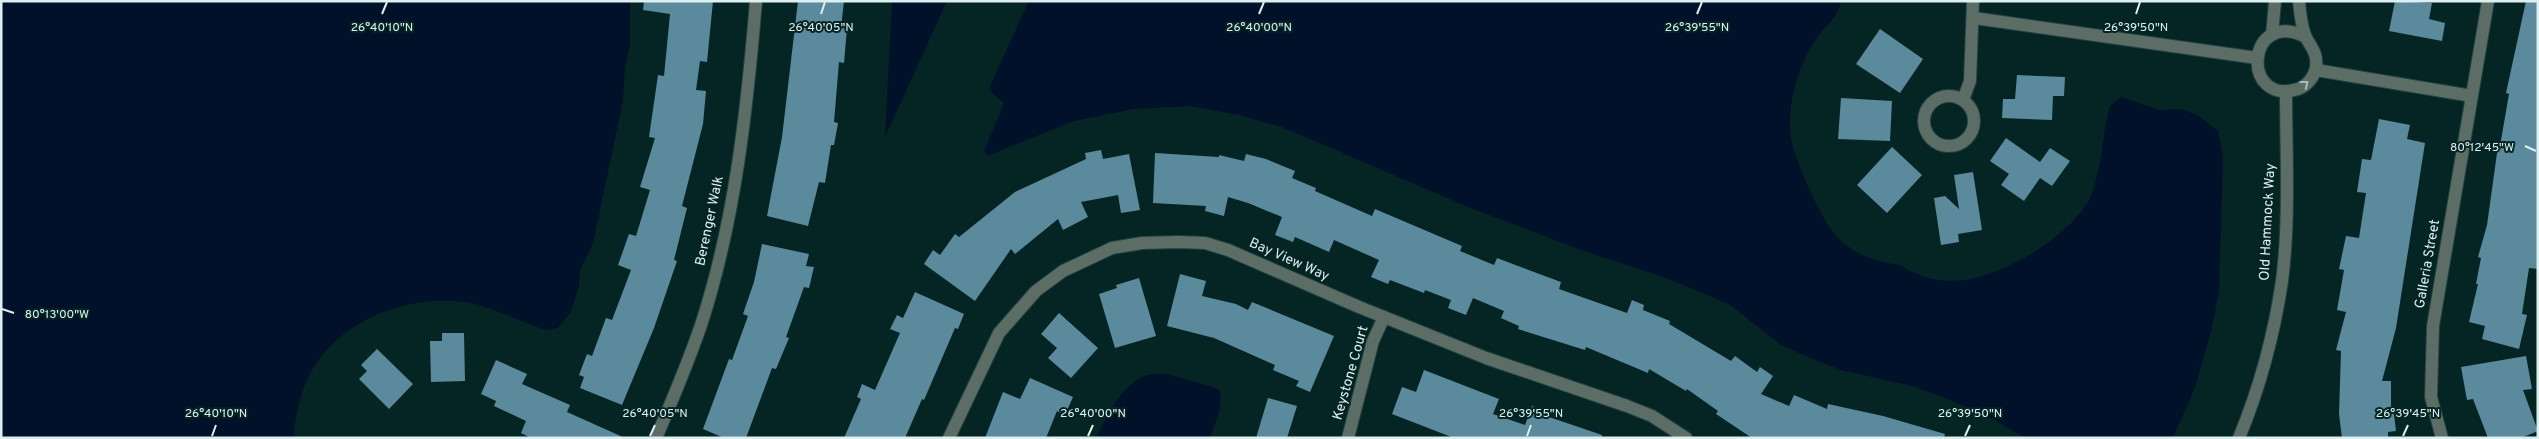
<svg xmlns="http://www.w3.org/2000/svg" width="2539" height="439" font-family="Overpass,sans-serif">
	<style>
		.water { fill: #001129 }
		.building { fill: #5a8a9b }
		.lines { fill: none; stroke-linecap: round; stroke-linejoin: round }
		.minor-casing { stroke: #234141; stroke-width: 14 }
		.minor { stroke: #5b6d65; stroke-width: 12 }
		.oneway { stroke: #aabbb8 }
		.ticks { fill: none; stroke: #deefef; stroke-width: 2 }
		.labels { text-anchor: middle; dominant-baseline: central; stroke-width: 4; stroke-linejoin: round; paint-order: stroke }
		.street-label { font-size: 14px; fill: #deefef; stroke: #052525 }
		.ticks-label { font-size: 12px; text-anchor: middle; fill: #deefef; stroke: #052525; stroke-width: 4; stroke-linejoin: round; paint-order: stroke }
	</style>
	<rect width="100%" height="100%" fill="#052525"/>
	<g class="water">
		<path d="M1 1H630V45L625 67 623 101 593 243 580 271 579 287 570 313 558 328 546 330C523 323 492 307 470 303 421 294 360 312 327 350 305 373 295 407 294 438H1Z"/>
		<polygon points="892,1 947,1 885,137"/>
		<path d="M1029 1H1841C1839 17 1822 29 1814 42 1797 69 1785 110 1792 143 1798 167 1821 219 1838 238 1855 255 1876 261 1899 265 1903 266 1908 270 1912 272 1925 278 1938 281 1952 281 1996 281 2070 238 2090 198 2102 171 2102 134 2110 106L2121 97 2159 110 2180 109 2197 115 2218 131 2223 156 2219 291 2211 332 2194 390 2173 438H2025L1995 420 1948 399 1912 386 1841 370 1808 357 1781 345 1729 304 1666 278 1581 250 1468 207 1282 127 1239 115 1190 106 1134 109 1074 121 987 156 984 151 1004 103 992 93 990 86Z"/>
		<path d="M1167 374 1213 387 1220 391C1223 406 1215 424 1210 438H1096C1108 415 1121 384 1147 375 1153 374 1161 374 1167 374Z"/>
	</g>
	<g class="building">
		<polygon points="644,1 713,1 707,62 700,61 696,90 706,91 703,124 682,206 687,208 674,260 677,261 654,328 622,405 580,388 584,377 579,375 587,354 592,356 606,318 612,320 631,270 618,265 629,234 636,236 650,190 640,187 655,138 649,137 658,75 664,76 670,14 643,10"/>
		<polygon points="798,1 844,1 841,28 847,28 844,63 839,62 834,122 838,123 834,145 831,145 825,183 819,182 808,226 767,216 782,137"/>
		<polygon points="2395,1 2432,3 2429,19 2445,23 2442,41 2389,31"/>
		<polygon points="2526,1 2538,1 2538,269 2529,268 2522,314 2527,315 2519,349 2482,339 2485,326 2469,322 2478,284 2476,284 2481,258 2478,257 2487,225 2498,146 2500,146 2509,94 2506,93"/>
		<polygon points="1880,29 1923,59 1900,93 1856,64"/>
		<polygon points="2017,75 2065,77 2064,96 2053,96 2052,120 2002,118 2003,99 2015,99"/>
		<polygon points="1841,98 1892,101 1890,141 1838,139"/>
		<polygon points="2379,119 2410,125 2407,139 2425,143 2396,328 2382,381 2391,381 2391,407 2393,406 2396,431 2388,432 2388,438 2342,438 2339,414 2341,351 2336,350 2346,312 2337,310 2344,270 2339,269 2346,236 2359,238 2366,193 2357,192 2362,159 2371,160"/>
		<polygon points="2006,138 2040,162 2050,148 2070,161 2052,186 2040,178 2024,201 2001,185 2009,174 1990,161"/>
		<polygon points="1892,147 1922,175 1887,213 1857,185"/>
		<polygon points="1101,150 1103,159 1129,154 1140,210 1121,213 1118,195 1081,202 1088,217 1063,230 1058,219 1015,254 1011,249 975,301 924,264 933,250 940,255 955,234 959,237 1015,192 1086,159 1085,153"/>
		<polygon points="1155,153 1219,157 1219,155 1244,161 1246,154 1266,159 1295,171 1292,178 1316,188 1315,191 1372,216 1375,209 1462,246 1460,251 1494,265 1497,258 1561,282 1559,289 1627,313 1632,300 1644,305 1643,310 1670,321 1669,324 1731,361 1735,356 1757,372 1760,367 1773,376 1761,394 1789,406 1794,395 1827,409 1828,404 1883,416 1945,434 1944,438 1752,438 1716,414 1718,411 1687,389 1686,391 1649,369 1648,373 1586,347 1585,350 1518,329 1519,326 1501,318 1504,311 1473,298 1466,315 1448,308 1451,300 1425,290 1424,293 1390,280 1388,284 1371,277 1379,260 1334,240 1329,252 1295,237 1293,242 1275,235 1282,217 1248,203 1228,197 1224,216 1205,211 1206,206 1153,203"/>
		<polygon points="1973,172 1982,230 1958,234 1959,242 1941,245 1934,198 1945,196 1959,209 1954,175"/>
		<polygon points="762,244 809,254 806,266 814,267 809,288 804,287 786,337 789,338 776,369 772,368 746,438 724,438 703,429 729,359 732,360 748,316 743,314 754,282"/>
		<polygon points="1180,274 1206,281 1202,296 1236,304 1248,310 1252,302 1334,336 1310,392 1296,386 1299,381 1273,370 1275,365 1214,338 1167,326"/>
		<polygon points="1139,278 1156,336 1115,348 1099,294 1117,288 1116,285"/>
		<polygon points="915,292 964,314 958,329 955,328 924,400 922,399 905,438 844,438 861,399 857,397 862,384 875,390 900,333 890,329 897,315 903,318"/>
		<polygon points="1059,313 1098,348 1071,378 1048,358 1057,348 1041,334"/>
		<polygon points="442,333 464,333 465,381 431,382 430,341 442,341"/>
		<polygon points="377,349 413,384 389,409 359,379 367,371 361,365"/>
		<polygon points="2526,356 2532,389 2523,390 2538,431 2521,438 2488,438 2473,399 2467,400 2461,367"/>
		<polygon points="496,360 527,374 522,384 570,405 567,412 625,438 531,438 521,433 526,421 494,406 496,401 481,394"/>
		<polygon points="1424,370 1499,399 1493,414 1525,425 1532,406 1550,413 1549,417 1602,435 1602,438 1454,438 1392,414 1402,387 1416,392"/>
		<polygon points="1030,378 1073,397 1065,415 1057,411 1046,438 985,438 1003,392 1020,399"/>
		<polygon points="1268,398 1297,406 1287,438 1256,438"/>
	</g>
	<g class="lines">
		<defs>
			<g id="minor">
				<path d="M2299 1C2300 13 2301 24 2305 35 2310 47 2318 52 2316 67 2315 76 2307 86 2298 89 2240 107 2246 7 2306 37"/>
				<polyline points="1974,18 2257,58"/>
				<polyline points="2272,35 2275,1"/>
				<polyline points="2316,70 2472,96"/>
				<circle cx="1949" cy="121" r="25"/>
				<polyline points="1963,100 1970,81 1973,1"/>
				<path d="M656 438C672 401 688 363 701 325 735 221 747 110 756 1"/>
				<polyline points="949,438 999,333 1036,291 1063,271 1112,248 1142,243 1179,242 1205,243 1228,250 1359,307 1486,358 1627,406 1652,416 1686,438"/>
				<polyline points="1348,438 1373,341 1384,317"/>
				<path d="M2239 438C2260 387 2274 335 2282 281 2290 219 2286 154 2286 91"/>
				<polyline points="2442,438 2431,397 2433,326 2488,1"/>
			</g>
		</defs>
		<use href="#minor" class="minor-casing"/>
		<use href="#minor" class="minor"/>
	</g>
	<defs><path id="oneway-chevron" d="M-2-3.5L2.5 0L-2 3.5" fill="none" stroke-width="1.6" stroke-linecap="round" stroke-linejoin="round" transform="scale(1.25)"/></defs>
	<use class="oneway" href="#oneway-chevron" transform="translate(2305 84) rotate(-38)"/>
	<path class="ticks" d="M382 14 387 2M821 14 825 2M1259 14 1264 2M1697 14 1702 2M2136 14 2140 2M2525 146 2536 151M2 309 14 313M212 436 216 425M650 436 655 425M1088 436 1093 425M1527 436 1531 425M1965 436 1970 425M2403 436 2408 425"/>
	<g class="labels">
		<g class="street-label">
			<text transform="translate(710 221) rotate(-78)">Berenger Walk</text>
			<text transform="translate(2268 222) rotate(-87)">Old Hammock Way</text>
			<text transform="translate(1289 260) rotate(24)">Bay View Way</text>
			<text transform="translate(2428 264) rotate(-80)">Galleria Street</text>
			<text transform="translate(1351 373) rotate(-74)">Keystone Court</text>
		</g>
	</g>
	<g class="ticks-label">
		<text x="382" y="31">26°40'10"N</text>
		<text x="821" y="31">26°40'05"N</text>
		<text x="1259" y="31">26°40'00"N</text>
		<text x="1697" y="31">26°39'55"N</text>
		<text x="2136" y="31">26°39'50"N</text>
		<text x="2482" y="151">80°12'45"W</text>
		<text x="57" y="318">80°13'00"W</text>
		<text x="216" y="417">26°40'10"N</text>
		<text x="655" y="417">26°40'05"N</text>
		<text x="1093" y="417">26°40'00"N</text>
		<text x="1531" y="417">26°39'55"N</text>
		<text x="1970" y="417">26°39'50"N</text>
		<text x="2408" y="417">26°39'45"N</text>
	</g>
	<rect width="2539" height="439" fill="none" stroke="#deefef" stroke-width="5"/>
</svg>
